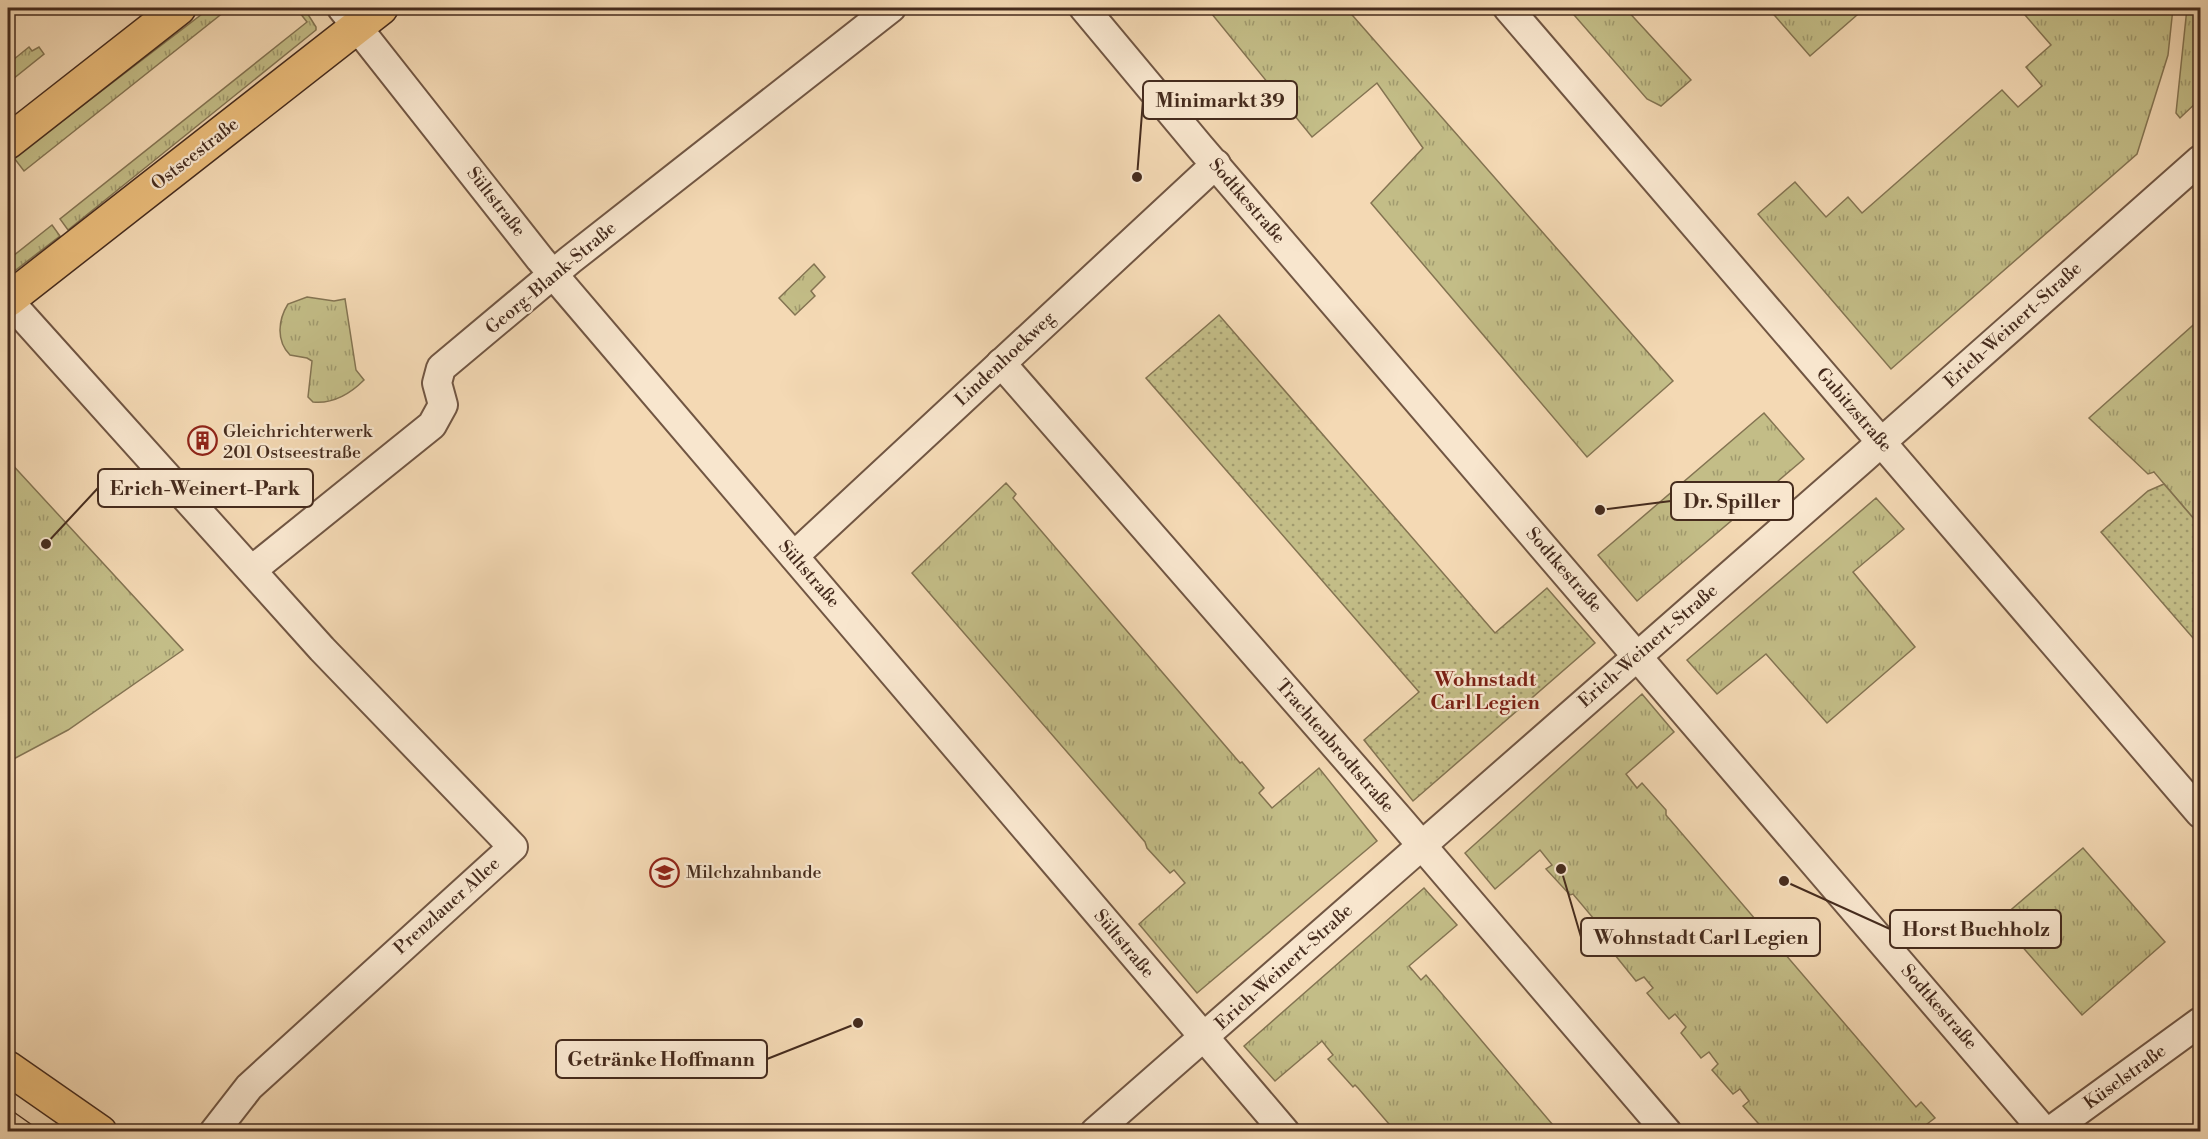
<svg xmlns="http://www.w3.org/2000/svg" width="2208" height="1139" font-family="'Libre Bodoni',serif">
	<style>
		.grass { fill: url(#grass-tufts); stroke: #847452; stroke-width: 1.5 }
		.garden { fill: url(#garden-dots); stroke: #847452; stroke-width: 1.5 }
		.lines { fill: none; stroke-linecap: round; stroke-linejoin: round }
		.minor-casing { stroke: #715643; stroke-width: 32 }
		.primary-casing { stroke: #452b1d; stroke-width: 36 }
		.minor { stroke: #f8e6ce; stroke-width: 28 }
		.primary { stroke: #eabc7a; stroke-width: 33 }
		.tram { stroke: #452b1d; stroke-width: 1.5 }
		.labels { text-anchor: middle; dominant-baseline: central; stroke-width: 4.5; stroke-linejoin: round; paint-order: stroke }
		.street-label { font-size: 18px; fill: #452b1d; stroke: #f8e6ce }
		.poi-label { font-size: 18px; fill: #452b1d; stroke: #f8e6ce; text-anchor: start }
		.neighbourhood-label { font-size: 20px; font-weight: bold; fill: #7a1f14; stroke: #f8e6ce }
		.leader { fill: none; stroke: #452b1d; stroke-width: 2 }
		.callout-dot { fill: #452b1d; stroke: #f8e6ce; stroke-width: 2 }
		.callout { fill: #f8e6ce; stroke: #452b1d; stroke-width: 2 }
		.callout-label { font-size: 20px; text-anchor: middle; font-weight: bold; fill: #452b1d }
	</style>
	<defs>
		<pattern id="grass-tufts" width="24" height="20" patternUnits="userSpaceOnUse" patternTransform="scale(1.5)"><rect width="24" height="20" fill="#c3bd87"/><path d="M3 7l-1-3M5 7V3M7 7l1-3M15 17l-1-3M17 17v-4M19 17l1-3" fill="none" stroke="#a09a6e"/></pattern>
		<pattern id="garden-dots" width="8" height="8" patternUnits="userSpaceOnUse" patternTransform="scale(1.5)"><rect width="8" height="8" fill="#c3bd87"/><path d="M2 2h.1M6 6h.1" fill="none" stroke="#a09a6e" stroke-width="1.8" stroke-linecap="round"/></pattern>
	</defs>
	<rect width="100%" height="100%" fill="#f4d9b4"/>
	<filter id="stains"><feTurbulence type="fractalNoise" baseFrequency=".00333" numOctaves="4"/><feColorMatrix values="0 0 0 0 .2 0 0 0 0 .09 0 0 0 0 .02 0 0 0 .5 -.17"/></filter>
	<radialGradient id="worn" r=".72"><stop offset=".6" stop-color="#630" stop-opacity="0"/><stop offset="1" stop-color="#630" stop-opacity=".3"/></radialGradient>
	<g class="grass">
		<polygon points="210,8 229,8 24,171 14,158"/>
		<polygon points="296,8 304,8 316,27 316,30 68,230 60,219 307,22"/>
		<polygon points="1207,8 1346,8 1673,381 1587,457 1371,203 1423,148 1377,83 1312,137"/>
		<polygon points="1568,8 1625,8 1691,80 1661,106 1647,99"/>
		<polygon points="1768,8 1865,8 1810,56"/>
		<polygon points="2040,8 2173,8 2168,55 2137,154 1891,369 1758,214 1795,182 1826,217 1848,197 1862,213 2002,90 2018,107 2042,86 2026,67 2051,45 2025,15"/>
		<polygon points="2187,8 2200,8 2200,99 2180,118 2176,113"/>
		<polygon points="29,47 32,51 39,47 44,54 8,83 8,64"/>
		<polygon points="52,225 60,236 8,276 8,260"/>
		<polygon points="814,264 825,277 811,291 815,296 795,315 779,298"/>
		<path d="M307 297 334 301 345 299 356 370 364 380C350 394 333 404 313 402L308 397 312 361 307 358 290 355C276 341 278 320 288 304Z"/>
		<polygon points="2200,319 2200,526 2154,472 2148,474 2089,418"/>
		<polygon points="1764,413 1804,459 1637,601 1598,555"/>
		<polygon points="8,460 183,650 68,730 8,762"/>
		<polygon points="1006,483 1016,494 1013,498 1240,763 1242,762 1264,788 1259,793 1272,808 1319,768 1377,841 1197,993 1139,924 1185,883 1174,870 1170,873 1147,848 1145,842 912,573"/>
		<polygon points="1876,498 1904,529 1853,572 1915,647 1827,723 1766,654 1717,694 1687,660"/>
		<polygon points="1642,694 1674,732 1626,774 1637,788 1642,783 1666,810 1666,815 1916,1107 1921,1102 1935,1118 1919,1130 1775,1132 1771,1127 1765,1131 1743,1106 1749,1101 1740,1089 1733,1094 1712,1070 1718,1064 1709,1052 1701,1058 1681,1033 1686,1027 1675,1014 1669,1019 1647,993 1653,988 1644,977 1636,981 1615,955 1620,950 1573,894 1570,895 1546,869 1552,865 1540,850 1495,889 1465,853"/>
		<polygon points="2083,848 2165,942 2082,1015 1999,920"/>
		<polygon points="1424,888 1457,925 1409,966 1421,980 1426,975 1558,1131 1395,1131 1358,1088 1355,1085 1353,1087 1328,1059 1333,1055 1322,1041 1275,1081 1244,1046"/>
	</g>
	<g class="garden">
		<polygon points="1219,315 1495,633 1547,588 1595,643 1413,801 1364,740 1419,692 1146,378"/>
		<polygon points="2164,484 2200,526 2200,646 2101,532 2148,491"/>
	</g>
	<g class="lines">
		<defs>
			<g id="minor">
				<polyline points="342,8 540,259 1285,1132"/>
				<polyline points="1084,8 1200,147 2045,1132"/>
				<polyline points="1508,8 2200,813"/>
				<polyline points="8,300 322,649 513,847 249,1087 214,1132"/>
				<polyline points="1001,363 1400,820 1667,1132"/>
				<polyline points="794,556 1216,164"/>
				<polyline points="252,570 432,425 443,405 437,383 441,368 570,260 891,8"/>
				<polyline points="1095,1132 1859,462 2200,160"/>
				<polyline points="2049,1132 2200,1022"/>
			</g>
			<g id="primary">
				<polyline points="8,142 179,8"/>
				<polyline points="8,300 381,8"/>
				<polyline points="8,1068 100,1132"/>
			</g>
		</defs>
		<use href="#minor" class="minor-casing"/>
		<use href="#primary" class="primary-casing"/>
		<use href="#minor" class="minor"/>
		<use href="#primary" class="primary"/>
		<g class="tram">
			<polyline points="8,1108 42,1132"/>
			<polyline points="8,1120 24,1132"/>
		</g>
	</g>
	<defs>
		<symbol id="building-ring" viewBox="-11 -11 22 22"><circle r="9.5" fill="#f8e6ce" stroke="#8f2418" stroke-width="1.5"/><path d="M-4-6H4V6H1V3H-1V6H-4ZM-2.5-4.3h1.7v1.8h-1.7ZM.8-4.3h1.7v1.8H.8ZM-2.5-1h1.7V.8h-1.7ZM.8-1h1.7V.8H.8Z" fill="#8f2418"/></symbol>
		<symbol id="school-ring" viewBox="-11 -11 22 22"><circle r="9.5" fill="#f8e6ce" stroke="#8f2418" stroke-width="1.5"/><path d="M0-5L7-2L0 1L-7-2ZM-4 1L0 2.5L4 1V4Q0 6-4 4Z" fill="#8f2418"/></symbol>
	</defs>
	<g fill-rule="evenodd">
		<use href="#building-ring" x="186" y="424" width="33" height="33"/>
		<use href="#school-ring" x="648" y="856" width="33" height="33"/>
	</g>
	<g class="labels">
		<g class="street-label">
			<text transform="translate(195 154) rotate(-38)">Ostseestraße</text>
			<text transform="translate(1247 201) rotate(49)">Sodtkestraße</text>
			<text transform="translate(496 202) rotate(52)">Sültstraße</text>
			<text transform="translate(551 278) rotate(-40)">Georg-Blank-Straße</text>
			<text transform="translate(2013 325) rotate(-42)">Erich-Weinert-Straße</text>
			<text transform="translate(1005 359) rotate(-43)">Lindenhoekweg</text>
			<text transform="translate(1854 410) rotate(49)">Gubitzstraße</text>
			<text transform="translate(1564 570) rotate(49)">Sodtkestraße</text>
			<text transform="translate(809 574) rotate(49)">Sültstraße</text>
			<text transform="translate(1648 646) rotate(-41)">Erich-Weinert-Straße</text>
			<text transform="translate(1335 746) rotate(49)">Trachtenbrodtstraße</text>
			<text transform="translate(447 906) rotate(-42)">Prenzlauer Allee</text>
			<text transform="translate(1124 944) rotate(50)">Sültstraße</text>
			<text transform="translate(1284 967) rotate(-42)">Erich-Weinert-Straße</text>
			<text transform="translate(1939 1007) rotate(49)">Sodtkestraße</text>
			<text transform="translate(2125 1077) rotate(-36)">Küselstraße</text>
		</g>
		<g class="poi-label">
			<text x="223" y="431">Gleichrichterwerk<tspan x="223" dy="21">201 Ostseestraße</tspan></text>
			<text x="686" y="872">Milchzahnbande</text>
		</g>
		<g class="neighbourhood-label">
			<text x="1485" y="680">Wohnstadt<tspan x="1485" dy="23">Carl Legien</tspan></text>
		</g>
	</g>
	<path class="leader" d="M1137 177L1143 100M46 544L98 488M1600 510L1671 501M1784 881L1890 929M1561 869L1581 937M858 1023L767 1059"/>
	<g class="callout-dot">
		<circle cx="1137" cy="177" r="6"/>
		<circle cx="46" cy="544" r="6"/>
		<circle cx="1600" cy="510" r="6"/>
		<circle cx="1784" cy="881" r="6"/>
		<circle cx="1561" cy="869" r="6"/>
		<circle cx="858" cy="1023" r="6"/>
	</g>
	<g class="callout">
		<rect x="1143" y="81" width="154" height="38" rx="6"/>
		<rect x="98" y="469" width="215" height="38" rx="6"/>
		<rect x="1671" y="482" width="122" height="38" rx="6"/>
		<rect x="1890" y="910" width="171" height="38" rx="6"/>
		<rect x="1581" y="918" width="239" height="38" rx="6"/>
		<rect x="556" y="1040" width="211" height="38" rx="6"/>
	</g>
	<g class="callout-label">
		<text x="1220" y="107">Minimarkt 39</text>
		<text x="205" y="495">Erich-Weinert-Park</text>
		<text x="1732" y="508">Dr. Spiller</text>
		<text x="1976" y="936">Horst Buchholz</text>
		<text x="1701" y="944">Wohnstadt Carl Legien</text>
		<text x="661" y="1066">Getränke Hoffmann</text>
	</g>
	<rect width="2208" height="1139" fill="none" stroke="#f4d9b4" stroke-width="30"/>
	<rect x="9" y="9" width="2190" height="1121" fill="none" stroke="#452b1d" stroke-width="3"/>
	<rect x="15" y="15" width="2178" height="1109" fill="none" stroke="#452b1d" stroke-width="1.5"/>
	<rect width="100%" height="100%" filter="url(#stains)"/>
	<rect width="100%" height="100%" fill="url(#worn)"/>
</svg>
